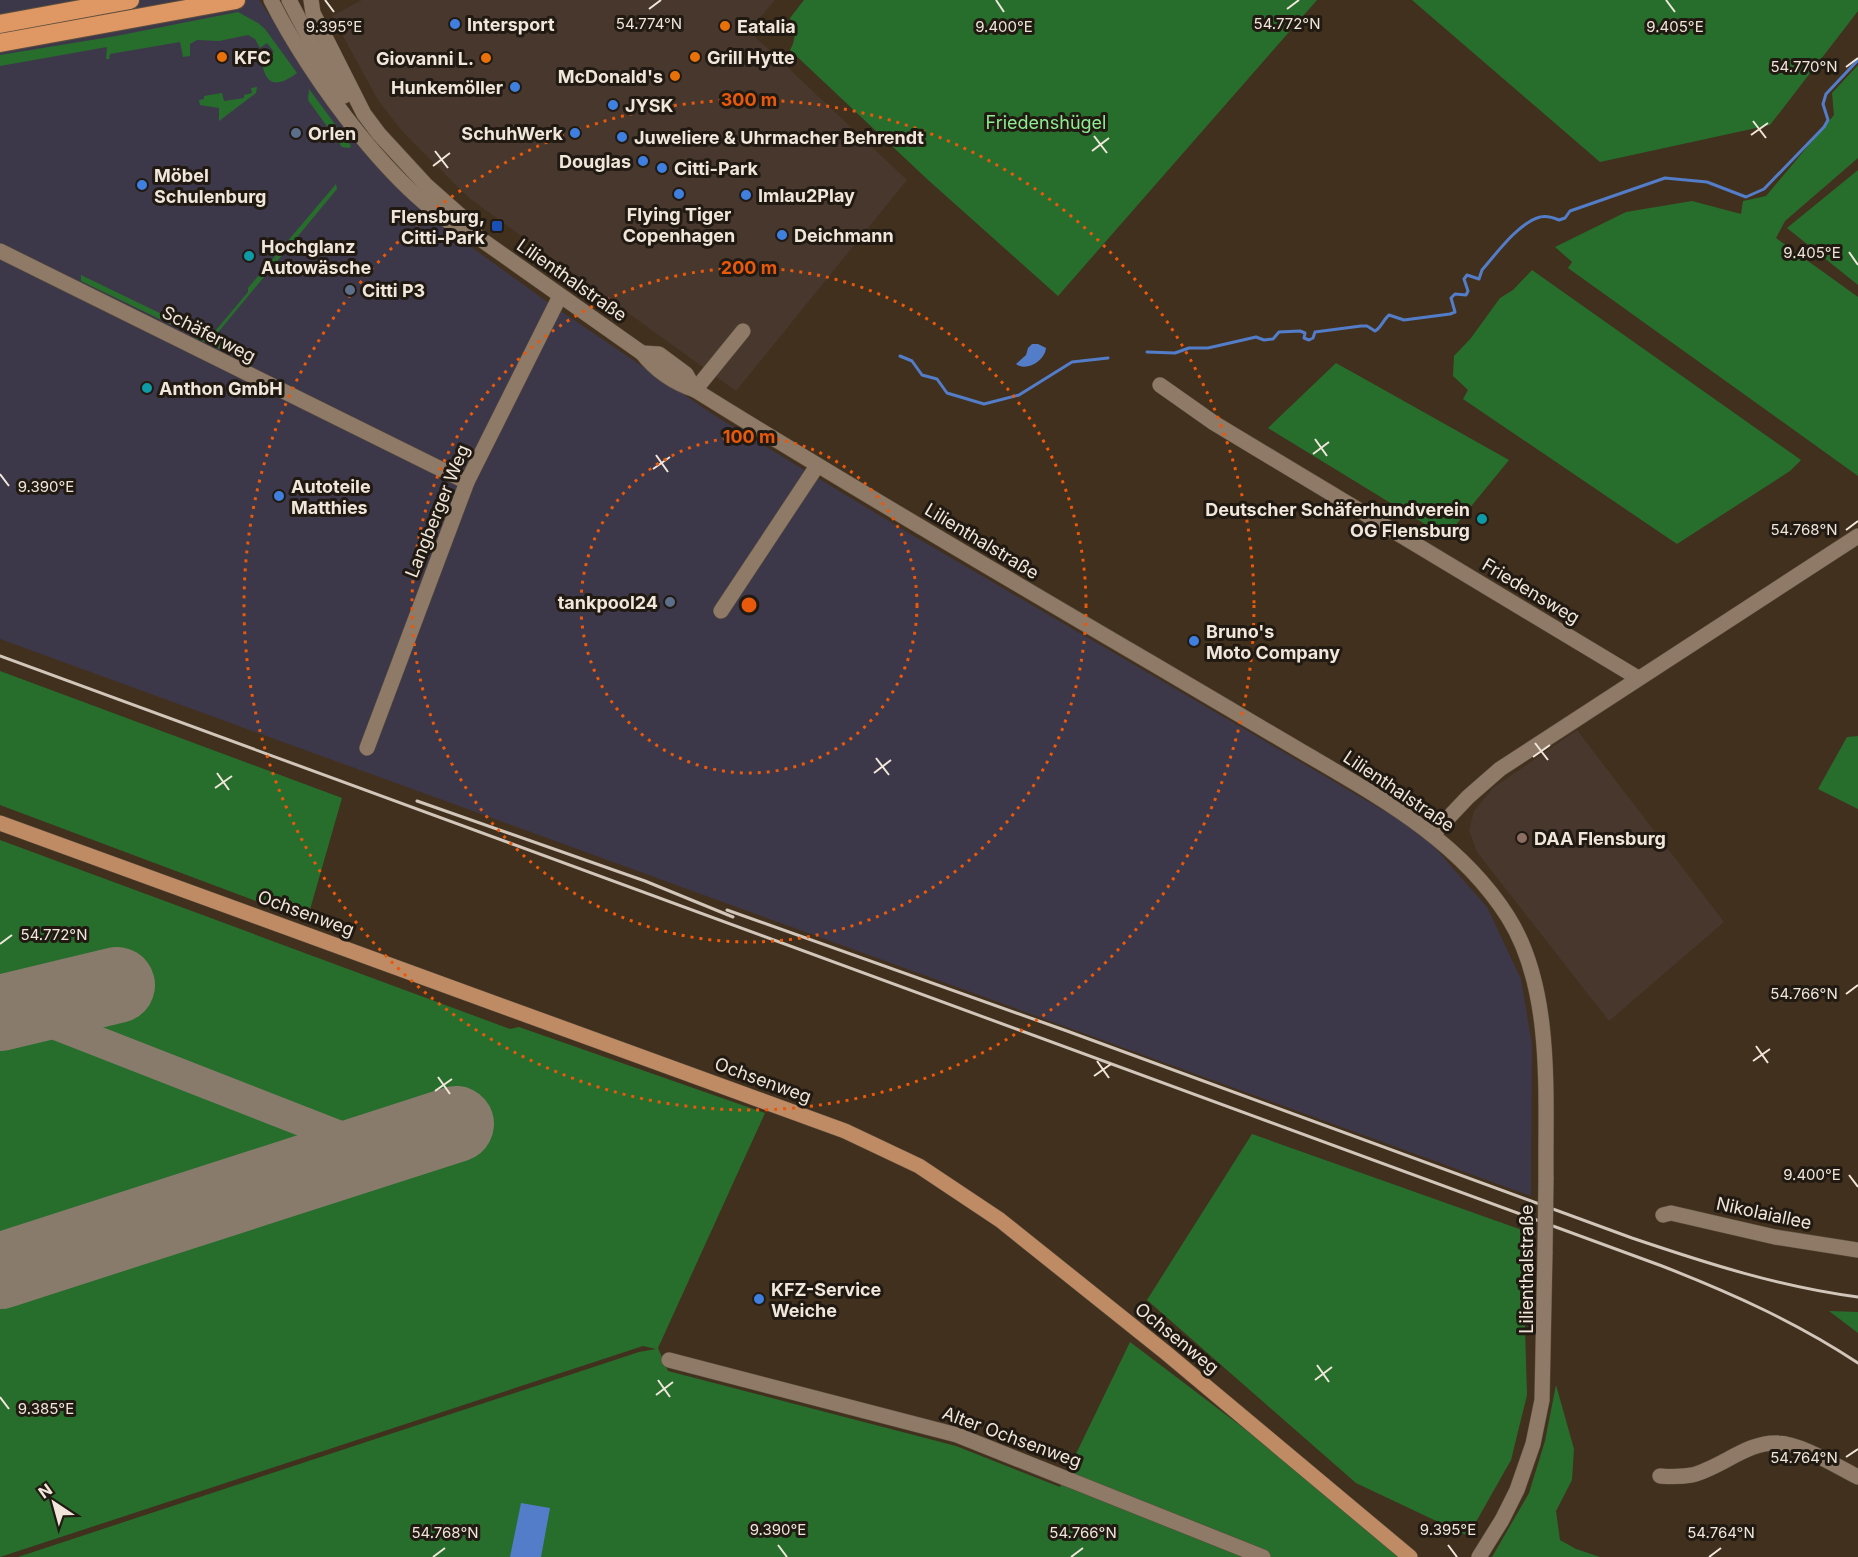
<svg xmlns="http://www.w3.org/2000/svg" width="1858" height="1557" font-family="Inter,sans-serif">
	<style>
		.commercial { fill: #48372d }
		.industrial { fill: #3d3849 }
		.green { fill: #276e2d }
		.water { fill: #537dc8 }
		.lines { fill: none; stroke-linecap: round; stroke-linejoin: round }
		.stream { stroke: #537dc8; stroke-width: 3 }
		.taxiway { stroke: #897b6c; stroke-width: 30 }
		.runway { stroke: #897b6c; stroke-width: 76 }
		.minor-casing { stroke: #5b4e3d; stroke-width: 16 }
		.major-casing { stroke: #5b4e3d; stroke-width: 16 }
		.highway-casing { stroke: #5b4e3d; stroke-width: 20 }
		.minor { stroke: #8e7a66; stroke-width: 15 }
		.major { stroke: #bf8b65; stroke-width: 15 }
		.highway { stroke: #df9764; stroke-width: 18 }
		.rail { stroke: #d1c6b9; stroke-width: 3 }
		.minor-bridge-casing { stroke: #5b4e3d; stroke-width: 16; stroke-linecap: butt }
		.minor-bridge { stroke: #8e7a66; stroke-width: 15 }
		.ticks { fill: none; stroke: #f0e6da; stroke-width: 2 }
		.ring { fill: none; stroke: #e8590c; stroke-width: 3; stroke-dasharray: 3 6 }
		.shop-dot { fill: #3f7fe0; stroke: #211a12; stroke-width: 2 }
		.food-dot { fill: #e8710a; stroke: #211a12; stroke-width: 2 }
		.service-dot { fill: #5c6f8a; stroke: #211a12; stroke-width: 2 }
		.transit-dot { fill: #1a4fb4; stroke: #211a12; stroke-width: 2 }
		.culture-dot { fill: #0f9aa8; stroke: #211a12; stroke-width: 2 }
		.education-dot { fill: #8d6e63; stroke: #211a12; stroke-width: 2 }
		.labels { text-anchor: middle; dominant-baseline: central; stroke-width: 6; stroke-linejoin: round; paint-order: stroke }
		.poi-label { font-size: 18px; font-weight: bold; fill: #f0e6da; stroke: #211a12; text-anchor: start }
		.park-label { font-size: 18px; fill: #8eed92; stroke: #211a12 }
		.street-label { font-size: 18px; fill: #f0e6da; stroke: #211a12 }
		.ticks-label { font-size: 15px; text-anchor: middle; fill: #f0e6da; stroke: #211a12; stroke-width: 6; stroke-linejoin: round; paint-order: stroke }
		.centre { fill: #e8590c; stroke: #211a12; stroke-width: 3 }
		.ring-label { font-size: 18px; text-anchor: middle; font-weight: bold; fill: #e8590c; stroke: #211a12; stroke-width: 6; stroke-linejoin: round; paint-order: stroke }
	</style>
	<rect width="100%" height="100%" fill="#41301e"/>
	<g class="commercial">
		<polygon points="362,0 775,0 749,31 907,180 736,391 469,198 402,131 378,100 332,16"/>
		<polygon points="1577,730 1724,922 1609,1021 1477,852 1469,830 1474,811 1493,788"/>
	</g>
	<polygon class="industrial" points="0,0 259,0 363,151 434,220 546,301 717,417 907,532 1422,833 1487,907 1521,979 1532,1045 1531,1196 0,639"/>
	<g class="green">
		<path d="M804 0H1317L1058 296 927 179 790 50C797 38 795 30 790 18Z"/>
		<polygon points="1412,0 1858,0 1858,11 1770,125 1600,162"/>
		<path d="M238 12 258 23 265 29 297 73C269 94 262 77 261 49L267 58 274 52 267 43 260 48 255 39 248 35 219 41 197 40 190 44V56L183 57 180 42 110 54 109 59H106L107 47 0 66V55L116 36Z"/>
		<polygon points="1858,65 1858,158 1785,221 1776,238 1858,297 1858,476 1568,268 1572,262 1555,247 1626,212 1692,201 1741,214 1743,201 1766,196 1834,115 1832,93"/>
		<polygon points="257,87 256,93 219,121 219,108 200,105 199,100 204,99 204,96 222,93 224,101 244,98 244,95 252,93 251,88"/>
		<polygon points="309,89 351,146 349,148 342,147 308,100"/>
		<polygon points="1858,170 1858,285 1787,228"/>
		<polygon points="336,184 337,189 215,336 218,340 225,342 220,349 195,338 201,333 211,336 248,292 248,288"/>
		<polygon points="1532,270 1801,460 1790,471 1677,544 1463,399 1468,390 1453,376 1454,356 1471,338 1500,298 1513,290"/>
		<polygon points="81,275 172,319 172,325 81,281"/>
		<polygon points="1336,363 1509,460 1446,537 1268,428"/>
		<polygon points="0,671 342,798 307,920 0,805"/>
		<polygon points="1858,736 1858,809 1818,789 1847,737"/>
		<polygon points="0,840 510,1029 519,1027 765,1113 658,1348 668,1371 956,1446 1060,1487 1130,1342 1262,1442 1400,1557 18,1557 639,1352 656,1349 643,1346 0,1557"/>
		<polygon points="1252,1134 1522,1230 1527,1395 1511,1460 1468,1536 1356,1483 1147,1300"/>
		<polygon points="1829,1311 1858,1312 1858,1333"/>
		<polygon points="1556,1385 1574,1449 1572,1480 1556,1511 1560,1540 1576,1549 1600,1557 1492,1557 1529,1493 1545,1441"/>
	</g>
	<g class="water">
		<path d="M1032 344H1038L1046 348C1045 361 1026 372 1016 364L1026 355 1028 348Z"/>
		<polygon points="521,1503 550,1508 541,1557 510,1557"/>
	</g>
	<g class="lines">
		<g class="stream">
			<path d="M1147 352 1175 353 1189 348H1208L1256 337 1264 340 1273 339 1279 332 1300 331 1305 333 1304 338 1309 340 1313 338 1315 332 1361 326H1367L1375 331C1381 328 1383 320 1389 315L1404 320 1450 314 1455 312 1451 298 1455 294 1466 295 1468 291 1464 279 1467 275 1479 279 1482 270C1496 254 1517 225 1537 218 1544 215 1552 217 1559 220L1565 218 1570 211 1665 178 1707 182 1746 197 1764 189 1824 127 1828 120 1823 104 1826 94 1858 60"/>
			<polyline points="900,356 912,361 922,375 937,379 947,393 984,404 1019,395 1072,362 1108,358"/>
		</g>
		<polyline class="taxiway" points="15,1009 376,1150"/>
		<g class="runway">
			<polyline points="0,1013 117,985"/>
			<polyline points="0,1271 456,1124"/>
		</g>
		<defs>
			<g id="minor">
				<path d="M271 0C308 74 401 206 479 238L642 353C656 371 674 383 695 390 846 484 1001 575 1155 665 1205 695 1256 724 1306 754 1381 798 1460 841 1508 917 1554 990 1545 1096 1546 1179"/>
				<polyline points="289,0 318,55 344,96"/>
				<polyline points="311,0 313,13 364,114 379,134 426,185 470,224 475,233"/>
				<polyline points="0,251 467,482"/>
				<polyline points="642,353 659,354 686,374 695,390"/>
				<polyline points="1160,385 1214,423 1638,678"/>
				<polyline points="695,390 743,331"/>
				<polyline points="721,611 817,466"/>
				<polyline points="367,748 467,482 560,296"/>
				<polyline points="1433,834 1468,797 1500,769 1858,536"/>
				<polyline points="1663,1215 1671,1213 1775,1237 1858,1250"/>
				<polyline points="669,1360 957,1435 1263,1557"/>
				<path d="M1660 1476C1671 1477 1681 1477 1692 1475 1721 1468 1748 1441 1778 1443 1802 1444 1836 1466 1858 1477"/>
				<polyline points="1479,1557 1502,1520 1517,1490 1533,1444 1542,1400 1545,1252"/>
			</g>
			<polyline id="major" points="0,823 845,1131 919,1166 1000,1220 1165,1352 1410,1557"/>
			<g id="highway">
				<polyline points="0,24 130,0"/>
				<polyline points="0,43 236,0"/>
			</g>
		</defs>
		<use href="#minor" class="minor-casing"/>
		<use href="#major" class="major-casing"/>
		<use href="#highway" class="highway-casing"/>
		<use href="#minor" class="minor"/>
		<use href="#major" class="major"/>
		<use href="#highway" class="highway"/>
		<g class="rail">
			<path d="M0 656 1662 1266C1731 1293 1796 1322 1858 1363"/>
			<polyline points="417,801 645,881 733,917"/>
			<path d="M727 910 1067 1031 1632 1238C1706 1263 1780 1287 1858 1297"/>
		</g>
		<defs>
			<polyline id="minor-bridge" points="1545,1252 1546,1179"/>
		</defs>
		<use href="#minor-bridge" class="minor-bridge-casing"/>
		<use href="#minor-bridge" class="minor-bridge"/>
	</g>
	<path class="ticks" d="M325 0 334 12M996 0 1004 12M1666 0 1675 12M649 9 661 0M1287 9 1299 0M1846 67 1858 58M1753 121 1766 138M1751 135 1768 123M1094 136 1107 153M435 151 448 168M1092 151 1109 138M433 166 450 153M1849 252 1858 265M1315 439 1327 456M1313 454 1329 442M656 455 668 472M653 469 670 457M0 474 9 486M1846 530 1858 521M1535 743 1548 760M1533 757 1550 745M876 758 889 775M217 773 229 790M874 773 891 760M215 788 232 776M0 944 12 935M1846 994 1858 985M1756 1046 1768 1063M1097 1061 1109 1078M1753 1061 1770 1049M1094 1076 1111 1064M438 1077 450 1094M435 1091 452 1079M1849 1175 1858 1187M1317 1365 1329 1382M658 1380 670 1397M1315 1380 1332 1367M656 1395 673 1382M0 1397 9 1409M1846 1457 1858 1449M778 1545 787 1557M1448 1545 1457 1557M433 1557 445 1548M1071 1557 1083 1548M1709 1557 1721 1548"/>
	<g class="ring">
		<circle cx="749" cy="605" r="168"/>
		<circle cx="749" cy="605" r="337"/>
		<circle cx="749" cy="605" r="505"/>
	</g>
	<g class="shop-dot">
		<circle cx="455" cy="24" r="6"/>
		<circle cx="515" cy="87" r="6"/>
		<circle cx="613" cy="105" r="6"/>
		<circle cx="575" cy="133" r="6"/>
		<circle cx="622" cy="137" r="6"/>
		<circle cx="643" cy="161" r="6"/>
		<circle cx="662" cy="168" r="6"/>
		<circle cx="142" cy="185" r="6"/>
		<circle cx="679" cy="194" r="6"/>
		<circle cx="746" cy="195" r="6"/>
		<circle cx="782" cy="235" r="6"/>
		<circle cx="279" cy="496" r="6"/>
		<circle cx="1194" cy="641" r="6"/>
		<circle cx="759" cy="1299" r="6"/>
	</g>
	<g class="food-dot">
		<circle cx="725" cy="26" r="6"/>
		<circle cx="222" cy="57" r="6"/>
		<circle cx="695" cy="57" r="6"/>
		<circle cx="486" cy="58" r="6"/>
		<circle cx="675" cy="76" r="6"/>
	</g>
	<g class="service-dot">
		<circle cx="296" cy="133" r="6"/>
		<circle cx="350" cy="290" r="6"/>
		<circle cx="670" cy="602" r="6"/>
	</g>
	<rect class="transit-dot" x="491" y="220" width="12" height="12" rx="3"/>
	<g class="culture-dot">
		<circle cx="249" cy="256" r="6"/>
		<circle cx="147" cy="388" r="6"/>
		<circle cx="1482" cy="519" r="6"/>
	</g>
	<circle class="education-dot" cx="1522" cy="838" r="6"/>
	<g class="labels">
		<g class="poi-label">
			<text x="467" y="24">Intersport</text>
			<text x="737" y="26">Eatalia</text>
			<text x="234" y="57">KFC</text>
			<text x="707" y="57">Grill Hytte</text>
			<text x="474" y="58" text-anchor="end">Giovanni L.</text>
			<text x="663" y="76" text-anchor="end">McDonald's</text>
			<text x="503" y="87" text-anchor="end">Hunkemöller</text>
			<text x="625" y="105">JYSK</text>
			<text x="308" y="133">Orlen</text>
			<text x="563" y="133" text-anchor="end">SchuhWerk</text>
			<text x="634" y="137">Juweliere &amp; Uhrmacher Behrendt</text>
			<text x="631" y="161" text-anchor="end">Douglas</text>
			<text x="674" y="168">Citti-Park</text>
			<text x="154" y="175">Möbel<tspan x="154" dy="21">Schulenburg</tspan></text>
			<text x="758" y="195">Imlau2Play</text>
			<text x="679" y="214" text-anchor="middle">Flying Tiger<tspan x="679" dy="21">Copenhagen</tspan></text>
			<text x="485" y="216" text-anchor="end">Flensburg,<tspan x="485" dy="21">Citti-Park</tspan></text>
			<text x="794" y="235">Deichmann</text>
			<text x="261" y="246">Hochglanz<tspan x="261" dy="21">Autowäsche</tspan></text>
			<text x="362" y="290">Citti P3</text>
			<text x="159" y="388">Anthon GmbH</text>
			<text x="291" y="486">Autoteile<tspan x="291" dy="21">Matthies</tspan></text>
			<text x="1470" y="509" text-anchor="end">Deutscher Schäferhundverein<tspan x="1470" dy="21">OG Flensburg</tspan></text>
			<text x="658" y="602" text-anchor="end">tankpool24</text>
			<text x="1206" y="631">Bruno's<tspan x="1206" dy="21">Moto Company</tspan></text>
			<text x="1534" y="838">DAA Flensburg</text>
			<text x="771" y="1289">KFZ-Service<tspan x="771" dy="21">Weiche</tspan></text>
		</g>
		<g class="park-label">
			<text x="1046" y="122">Friedenshügel</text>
		</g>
		<g class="street-label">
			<text transform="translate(572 280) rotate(35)">Lilienthalstraße</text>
			<text transform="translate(209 334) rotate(27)">Schäferweg</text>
			<text transform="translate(437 511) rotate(-68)">Langberger Weg</text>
			<text transform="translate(982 541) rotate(31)">Lilienthalstraße</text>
			<text transform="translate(1531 591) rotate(31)">Friedensweg</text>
			<text transform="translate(1399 791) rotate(34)">Lilienthalstraße</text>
			<text transform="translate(306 913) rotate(20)">Ochsenweg</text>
			<text transform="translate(763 1080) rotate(20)">Ochsenweg</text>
			<text transform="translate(1764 1213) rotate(12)">Nikolaiallee</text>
			<text transform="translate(1526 1269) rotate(-90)">Lilienthalstraße</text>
			<text transform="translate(1177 1338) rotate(39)">Ochsenweg</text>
			<text transform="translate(1012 1437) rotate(20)">Alter Ochsenweg</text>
		</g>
	</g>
	<g class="ticks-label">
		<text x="649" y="29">54.774°N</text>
		<text x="1287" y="29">54.772°N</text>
		<text x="334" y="32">9.395°E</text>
		<text x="1004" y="32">9.400°E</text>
		<text x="1675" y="32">9.405°E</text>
		<text x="1804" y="72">54.770°N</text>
		<text x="1812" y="258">9.405°E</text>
		<text x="46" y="492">9.390°E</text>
		<text x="1804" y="535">54.768°N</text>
		<text x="54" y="940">54.772°N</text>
		<text x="1804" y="999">54.766°N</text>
		<text x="1812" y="1180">9.400°E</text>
		<text x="46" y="1414">9.385°E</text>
		<text x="1804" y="1463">54.764°N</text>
		<text x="778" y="1535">9.390°E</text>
		<text x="1448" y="1535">9.395°E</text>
		<text x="445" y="1538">54.768°N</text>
		<text x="1083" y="1538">54.766°N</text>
		<text x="1721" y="1538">54.764°N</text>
	</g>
	<circle cx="749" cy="605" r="9" class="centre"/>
	<g class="ring-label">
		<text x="749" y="106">300 m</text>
		<text x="749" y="274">200 m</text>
		<text x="749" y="443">100 m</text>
	</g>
	<g transform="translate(54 1503) rotate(324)" stroke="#211a12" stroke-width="4.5" paint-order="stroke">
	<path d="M0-4.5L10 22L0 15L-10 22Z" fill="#f0e6da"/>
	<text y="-9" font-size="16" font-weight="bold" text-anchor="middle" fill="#f0e6da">N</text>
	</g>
</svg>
